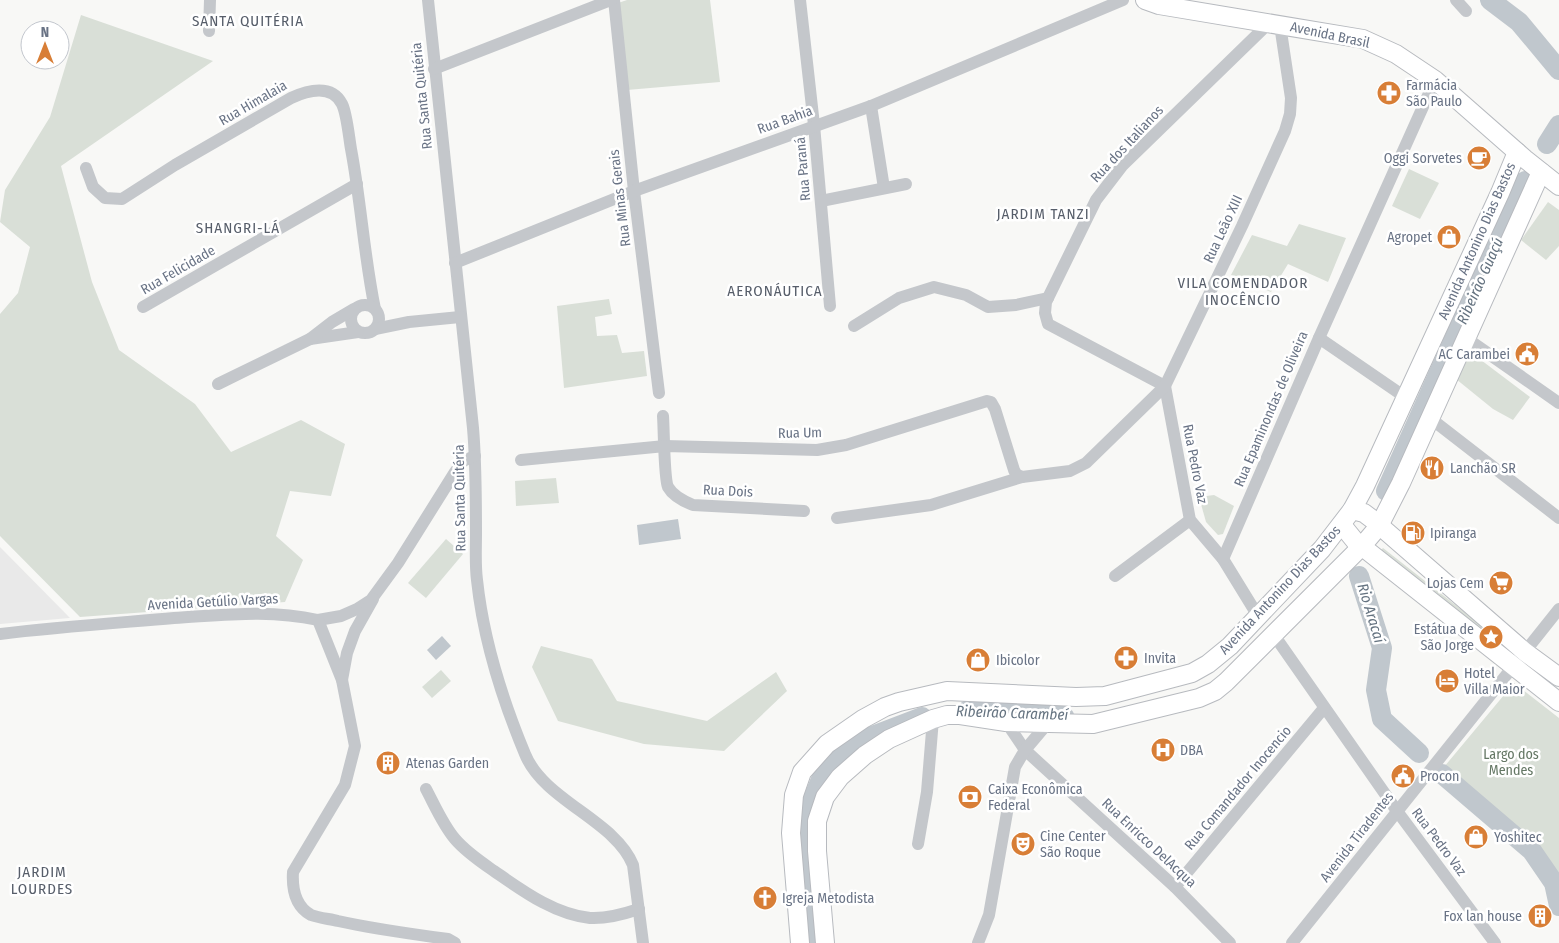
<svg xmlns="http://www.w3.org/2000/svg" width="1559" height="943" font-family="'Fira Sans Condensed',sans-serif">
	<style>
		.built { fill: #e9e9e9 }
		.green { fill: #d9dfd7 }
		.water { fill: #c0c7cd }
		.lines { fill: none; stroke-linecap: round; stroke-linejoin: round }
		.river { stroke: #c0c7cd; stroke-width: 20 }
		.secondary-casing { stroke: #b7babf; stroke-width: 20 }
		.minor { stroke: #c4c7cb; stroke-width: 12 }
		.secondary { stroke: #fff; stroke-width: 18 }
		.labels { text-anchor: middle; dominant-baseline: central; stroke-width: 5; stroke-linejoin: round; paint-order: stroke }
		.street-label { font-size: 14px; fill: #697385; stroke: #fff }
		.poi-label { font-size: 14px; fill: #697385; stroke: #fff; text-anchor: start }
		.park-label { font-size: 14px; fill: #647764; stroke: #fff }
		.neighbourhood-label { font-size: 15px; letter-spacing: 1px; fill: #575e6a; stroke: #fff }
		.water-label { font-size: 15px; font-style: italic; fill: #657380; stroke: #fff }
	</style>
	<rect width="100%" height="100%" fill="#f8f8f6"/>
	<polygon class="built" points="0,547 70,618 0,624"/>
	<g class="green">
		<polygon points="627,0 710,0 720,82 627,90 618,3"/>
		<polygon points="81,15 213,61 61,166 92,282 119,350 195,404 231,452 301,420 345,444 331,496 290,491 276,536 303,560 285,602 80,617 0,536 0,314 18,293 30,247 0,222 5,190 50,117"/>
		<polygon points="1409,169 1439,183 1420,219 1392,206"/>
		<polygon points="1548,202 1559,210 1559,246 1546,260 1521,240"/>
		<polygon points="1299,224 1346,238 1328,282 1288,264 1271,292 1231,275 1252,235 1287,246"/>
		<polygon points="609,299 612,314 595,317 597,336 617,335 622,353 644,351 647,376 564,388 557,306"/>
		<polygon points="1477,357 1530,397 1513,420 1493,409 1456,379 1466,360"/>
		<polygon points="556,478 559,503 516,506 515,481"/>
		<polygon points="1214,495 1234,506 1223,534 1218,535 1206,522 1199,497"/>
		<polygon points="446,539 463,554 426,598 408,583"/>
		<polygon points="1383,548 1500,640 1496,646 1379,552"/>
		<polygon points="541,646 592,659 617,701 707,721 776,672 787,691 724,751 644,744 558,721 532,667"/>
		<polygon points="441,670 451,681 432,698 422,687"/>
		<polygon points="1514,683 1559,718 1559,891 1557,882 1536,848 1444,767"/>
	</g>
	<g class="water">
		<polygon points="678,519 681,539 639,545 637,525"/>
		<polygon points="442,636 451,646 436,660 427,650"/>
	</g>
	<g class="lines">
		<g class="river">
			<polyline points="1490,0 1519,22 1559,70"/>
			<polyline points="1547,144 1559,125"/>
			<polyline points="1386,491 1525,181"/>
			<polyline points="1359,576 1382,648 1376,690 1382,719 1419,753"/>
			<polyline points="968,710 1064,716"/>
			<polyline points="1442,774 1532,851 1554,883 1559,906"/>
			<polyline points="812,938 805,855 805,826 812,801 822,777 841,757 867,738 922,717"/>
		</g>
		<defs>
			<g id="secondary">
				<polyline points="1145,0 1159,5 1363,39 1396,54 1435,80 1525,159 1559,186"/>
				<polyline points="1352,510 1364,513 1372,519 1525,652 1559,677"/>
				<polyline points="1342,525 1355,541 1559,702"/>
				<polyline points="800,943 791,833 794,795 802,772 827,744 863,719 885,707 899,702 947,691 1076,697 1105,696 1192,673 1208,664 1230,646 1322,549 1352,510 1365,486 1500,193 1517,152"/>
				<polyline points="825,943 817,851 817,821 825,797 840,777 865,755 889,739 933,719 947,715 960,715 1006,722 1093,724 1199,698 1215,691 1226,682 1362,546 1379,526 1401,483 1541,172"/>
			</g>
		</defs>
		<use href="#secondary" class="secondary-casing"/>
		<g class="minor">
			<path d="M428 0C442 143 459 285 473 428 476 463 476 499 476 534 476 549 475 565 477 580 483 637 503 701 525 754 544 801 615 820 633 865L643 943"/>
			<polyline points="614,0 634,191 659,393"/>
			<polyline points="800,0 814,125 830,306"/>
			<polyline points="1456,0 1466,11"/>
			<polyline points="209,31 210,0"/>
			<polyline points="434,69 611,0"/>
			<polyline points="871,106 884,188"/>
			<path d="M86 168 93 187 105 198 122 199 175 165 291 98C308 90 332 84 342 104 347 114 349 138 351 149 361 202 364 256 375 309"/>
			<polyline points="821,201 906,184"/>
			<polyline points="455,263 634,191 871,106 1123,0"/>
			<circle cx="365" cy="319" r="14"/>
			<polyline points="143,307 357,184"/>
			<polyline points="854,326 899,298 934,287 966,295 988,307 1016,305 1048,298"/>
			<polyline points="375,329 409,322 460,317"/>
			<polyline points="1319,338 1405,397"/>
			<polyline points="1466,338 1559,403"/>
			<polyline points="310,339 358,332"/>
			<polyline points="218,384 310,339 332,322 354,309"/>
			<polyline points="1165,386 1048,324 1045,313 1046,302 1096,200 1122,166 1269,23"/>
			<polyline points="1165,386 1190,520 1223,559 1258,616"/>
			<path d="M663 416C664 429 664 479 668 487 673 496 683 501 693 505L804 511"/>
			<polyline points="1430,418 1559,518"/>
			<polyline points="521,460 665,446 817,450 846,445 987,401 991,402 995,409 1014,470 1016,474 1022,477"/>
			<polyline points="837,518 931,505 1022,477 1070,471 1086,463 1165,386 1242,226 1285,131 1290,114 1291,98 1280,25"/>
			<polyline points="1223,559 1319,338 1435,80"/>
			<polyline points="1115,576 1190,520"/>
			<polyline points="318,620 341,616 357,609 371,600 398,563 455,472 463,461 475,456"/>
			<path d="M0 634C58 627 116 623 174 618 225 615 268 609 318 620L342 680 355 746 345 785 293 872C292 888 295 906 311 915 319 918 330 919 338 921 374 929 411 934 448 939L455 943"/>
			<polyline points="1274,635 1397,811 1495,943"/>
			<polyline points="342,680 347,653 355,631 373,599"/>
			<polyline points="1006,722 1025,750 1175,887 1230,943"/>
			<path d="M426 789C435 806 443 825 455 839 466 852 481 862 494 871 523 891 554 914 590 918 606 919 624 914 639 909"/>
			<polyline points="918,844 927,792 933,719"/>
			<polyline points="1175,887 1324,708"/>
			<polyline points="978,943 989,915 1015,767 1025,750 1047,724"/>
			<polyline points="1292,943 1559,609"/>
		</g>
		<use href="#secondary" class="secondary"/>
	</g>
	<defs>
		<symbol id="pharmacy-disc" viewBox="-11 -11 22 22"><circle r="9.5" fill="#d87e36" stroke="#fff"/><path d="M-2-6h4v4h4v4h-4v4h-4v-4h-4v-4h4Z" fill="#fff"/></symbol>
		<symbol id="cafe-disc" viewBox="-11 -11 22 22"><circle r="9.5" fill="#d87e36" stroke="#fff"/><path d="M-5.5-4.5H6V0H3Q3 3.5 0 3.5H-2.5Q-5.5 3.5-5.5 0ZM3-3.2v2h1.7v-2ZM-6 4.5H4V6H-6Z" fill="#fff"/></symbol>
		<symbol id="shop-disc" viewBox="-11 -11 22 22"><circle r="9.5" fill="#d87e36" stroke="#fff"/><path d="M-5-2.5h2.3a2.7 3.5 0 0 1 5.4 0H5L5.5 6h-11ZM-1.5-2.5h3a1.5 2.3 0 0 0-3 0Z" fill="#fff"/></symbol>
		<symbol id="civic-disc" viewBox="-11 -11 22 22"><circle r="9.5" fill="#d87e36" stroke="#fff"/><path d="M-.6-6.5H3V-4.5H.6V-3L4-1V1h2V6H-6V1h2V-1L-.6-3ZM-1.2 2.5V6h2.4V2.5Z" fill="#fff"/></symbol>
		<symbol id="restaurant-disc" viewBox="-11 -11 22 22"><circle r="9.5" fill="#d87e36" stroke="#fff"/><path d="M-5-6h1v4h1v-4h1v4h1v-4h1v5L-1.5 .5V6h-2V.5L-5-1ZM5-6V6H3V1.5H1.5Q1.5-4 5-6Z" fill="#fff"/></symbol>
		<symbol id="fuel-disc" viewBox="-11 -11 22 22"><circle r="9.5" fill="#d87e36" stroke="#fff"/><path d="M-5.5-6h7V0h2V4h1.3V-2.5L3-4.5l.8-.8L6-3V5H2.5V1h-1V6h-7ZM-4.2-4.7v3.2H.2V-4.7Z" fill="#fff"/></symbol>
		<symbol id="supermarket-disc" viewBox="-11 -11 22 22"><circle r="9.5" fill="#d87e36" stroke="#fff"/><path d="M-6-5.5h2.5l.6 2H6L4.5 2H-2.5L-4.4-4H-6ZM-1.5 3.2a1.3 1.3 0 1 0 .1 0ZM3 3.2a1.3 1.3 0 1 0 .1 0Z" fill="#fff"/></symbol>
		<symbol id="sight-disc" viewBox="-11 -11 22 22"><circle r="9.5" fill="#d87e36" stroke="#fff"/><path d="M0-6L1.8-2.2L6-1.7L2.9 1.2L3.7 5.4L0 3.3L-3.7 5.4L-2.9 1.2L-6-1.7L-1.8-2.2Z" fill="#fff"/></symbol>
		<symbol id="hotel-disc" viewBox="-11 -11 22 22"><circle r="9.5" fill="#d87e36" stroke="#fff"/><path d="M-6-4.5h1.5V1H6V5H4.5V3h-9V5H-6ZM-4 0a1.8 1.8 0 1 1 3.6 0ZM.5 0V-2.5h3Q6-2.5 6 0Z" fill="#fff"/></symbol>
		<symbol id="hospital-disc" viewBox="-11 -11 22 22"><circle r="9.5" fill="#d87e36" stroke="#fff"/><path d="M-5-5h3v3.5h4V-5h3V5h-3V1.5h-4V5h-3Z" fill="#fff"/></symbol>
		<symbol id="building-disc" viewBox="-11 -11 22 22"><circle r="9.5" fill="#d87e36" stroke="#fff"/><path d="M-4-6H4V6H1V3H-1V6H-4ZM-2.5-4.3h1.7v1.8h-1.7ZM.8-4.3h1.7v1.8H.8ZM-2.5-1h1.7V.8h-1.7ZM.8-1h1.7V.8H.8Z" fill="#fff"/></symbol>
		<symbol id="bank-disc" viewBox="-11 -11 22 22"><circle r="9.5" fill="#d87e36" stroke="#fff"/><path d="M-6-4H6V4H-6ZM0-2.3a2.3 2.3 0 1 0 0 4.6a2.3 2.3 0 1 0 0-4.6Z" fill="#fff"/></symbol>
		<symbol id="theatre-disc" viewBox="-11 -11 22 22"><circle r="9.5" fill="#d87e36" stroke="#fff"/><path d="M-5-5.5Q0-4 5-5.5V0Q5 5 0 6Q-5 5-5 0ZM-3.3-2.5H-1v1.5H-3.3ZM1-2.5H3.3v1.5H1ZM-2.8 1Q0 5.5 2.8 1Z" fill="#fff"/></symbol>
		<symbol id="church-disc" viewBox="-11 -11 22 22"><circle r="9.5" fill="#d87e36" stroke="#fff"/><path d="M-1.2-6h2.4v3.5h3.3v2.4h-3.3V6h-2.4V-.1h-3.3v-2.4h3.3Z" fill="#fff"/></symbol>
	</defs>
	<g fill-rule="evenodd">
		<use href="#pharmacy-disc" x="1375" y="79" width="28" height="28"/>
		<use href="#cafe-disc" x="1465" y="144" width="28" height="28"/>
		<use href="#shop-disc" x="1435" y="223" width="28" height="28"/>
		<use href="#civic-disc" x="1513" y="340" width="28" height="28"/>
		<use href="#restaurant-disc" x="1418" y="454" width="28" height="28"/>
		<use href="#fuel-disc" x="1399" y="519" width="28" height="28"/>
		<use href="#supermarket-disc" x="1487" y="569" width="28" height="28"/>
		<use href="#sight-disc" x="1477" y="623" width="28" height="28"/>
		<use href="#pharmacy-disc" x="1112" y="644" width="28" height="28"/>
		<use href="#shop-disc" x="964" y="646" width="28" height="28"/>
		<use href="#hotel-disc" x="1433" y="667" width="28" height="28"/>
		<use href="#hospital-disc" x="1149" y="736" width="28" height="28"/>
		<use href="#building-disc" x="374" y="749" width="28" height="28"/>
		<use href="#civic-disc" x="1389" y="762" width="28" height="28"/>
		<use href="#bank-disc" x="956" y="783" width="28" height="28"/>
		<use href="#shop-disc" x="1462" y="823" width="28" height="28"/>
		<use href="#theatre-disc" x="1009" y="830" width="28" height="28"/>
		<use href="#church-disc" x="751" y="884" width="28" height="28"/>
		<use href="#building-disc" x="1526" y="902" width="28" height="28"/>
	</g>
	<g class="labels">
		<g class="street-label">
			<text transform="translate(1330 35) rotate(12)">Avenida Brasil</text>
			<text transform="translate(422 96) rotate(-96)">Rua Santa Quitéria</text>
			<text transform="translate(253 103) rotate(-30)">Rua Himalaia</text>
			<text transform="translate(785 120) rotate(-20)">Rua Bahia</text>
			<text transform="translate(1127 144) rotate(-47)">Rua dos Italianos</text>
			<text transform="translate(803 169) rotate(-95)">Rua Paraná</text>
			<text transform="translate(620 198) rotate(-97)">Rua Minas Gerais</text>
			<text transform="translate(1223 229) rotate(-65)">Rua Leão XIII</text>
			<text transform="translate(1477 241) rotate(-66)">Avenida Antonino Dias Bastos</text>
			<text transform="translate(178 270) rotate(-30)">Rua Felicidade</text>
			<text transform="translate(1271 409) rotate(-67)">Rua Epaminondas de Oliveira</text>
			<text transform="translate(800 433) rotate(-1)">Rua Um</text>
			<text transform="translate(1195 464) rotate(79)">Rua Pedro Vaz</text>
			<text transform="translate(728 491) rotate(3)">Rua Dois</text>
			<text transform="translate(460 498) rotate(-91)">Rua Santa Quitéria</text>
			<text transform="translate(1280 590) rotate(-47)">Avenida Antonino Dias Bastos</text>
			<text transform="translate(213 602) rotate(-3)">Avenida Getúlio Vargas</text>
			<text transform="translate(1238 788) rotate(-50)">Rua Comandador Inocencio</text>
			<text transform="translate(1357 837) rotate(-52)">Avenida Tiradentes</text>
			<text transform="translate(1439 842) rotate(53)">Rua Pedro Vaz</text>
			<text transform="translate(1149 843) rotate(43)">Rua Enricco DelAcqua</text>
		</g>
		<g class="poi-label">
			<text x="1406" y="85">Farmácia<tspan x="1406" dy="16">São Paulo</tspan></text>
			<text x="1462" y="158" text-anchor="end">Oggi Sorvetes</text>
			<text x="1432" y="237" text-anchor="end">Agropet</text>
			<text x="1510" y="354" text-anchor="end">AC Carambei</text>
			<text x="1450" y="468">Lanchão SR</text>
			<text x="1430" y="533">Ipiranga</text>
			<text x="1484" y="583" text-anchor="end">Lojas Cem</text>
			<text x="1474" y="629" text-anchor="end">Estátua de<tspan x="1474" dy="16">São Jorge</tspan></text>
			<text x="1144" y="658">Invita</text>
			<text x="996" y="660">Ibicolor</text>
			<text x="1464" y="673">Hotel<tspan x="1464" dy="16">Villa Maior</tspan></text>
			<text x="1180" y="750">DBA</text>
			<text x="406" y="763">Atenas Garden</text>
			<text x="1420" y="776">Procon</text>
			<text x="988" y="789">Caixa Econômica<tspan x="988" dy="16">Federal</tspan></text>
			<text x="1040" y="836">Cine Center<tspan x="1040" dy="16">São Roque</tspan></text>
			<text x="1494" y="837">Yoshitec</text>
			<text x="782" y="898">Igreja Metodista</text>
			<text x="1522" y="916" text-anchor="end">Fox lan house</text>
		</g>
		<g class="park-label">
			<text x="1511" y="754">Largo dos<tspan x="1511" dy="16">Mendes</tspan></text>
		</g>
		<g class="neighbourhood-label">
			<text x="248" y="21">SANTA QUITÉRIA</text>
			<text x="1043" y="214">JARDIM TANZI</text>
			<text x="238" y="228">SHANGRI-LÁ</text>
			<text x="1243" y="283">VILA COMENDADOR<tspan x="1243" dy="17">INOCÊNCIO</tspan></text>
			<text x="775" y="291">AERONÁUTICA</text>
			<text x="42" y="872">JARDIM<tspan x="42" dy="17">LOURDES</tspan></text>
		</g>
		<g class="water-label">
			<text transform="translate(1480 281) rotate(-66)">Ribeirão Guaçú</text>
			<text transform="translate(1371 613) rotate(73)">Rio Aracaí</text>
			<text transform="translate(1012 713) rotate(2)">Ribeirão Carambeí</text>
		</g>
	</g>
	<g transform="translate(45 45)"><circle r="24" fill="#ffffff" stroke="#c3c7ce"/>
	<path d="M0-4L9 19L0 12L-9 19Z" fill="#d87e36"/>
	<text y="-8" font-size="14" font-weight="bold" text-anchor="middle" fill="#697385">N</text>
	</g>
</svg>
